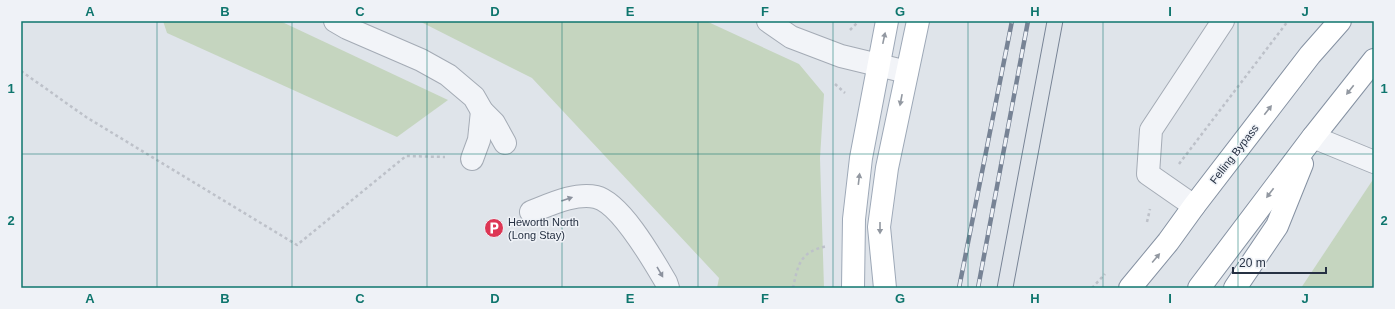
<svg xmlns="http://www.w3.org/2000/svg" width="1395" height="309" font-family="Helvetica,sans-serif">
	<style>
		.green { fill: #c5d5bf }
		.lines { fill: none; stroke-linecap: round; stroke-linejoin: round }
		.minor-casing { stroke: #a4abb5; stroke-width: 24 }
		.major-casing { stroke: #9da8b7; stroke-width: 24 }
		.highway-casing { stroke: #8591a2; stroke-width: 24 }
		.path { stroke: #bdc1c9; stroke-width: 2.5; stroke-dasharray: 3 3; stroke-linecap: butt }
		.minor { stroke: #f2f4f8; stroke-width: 22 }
		.major { stroke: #fff; stroke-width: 22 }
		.highway { stroke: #fff; stroke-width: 22 }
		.tram { stroke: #778395; stroke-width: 1 }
		.rail-casing { stroke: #778395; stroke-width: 4.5 }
		.rail { stroke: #eff2f7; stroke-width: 3; stroke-dasharray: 9; stroke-linecap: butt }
		.oneway { fill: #9298a1 }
		.oneway2 { fill: #8c929e }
		.grid { fill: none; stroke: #0f766e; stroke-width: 1; stroke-opacity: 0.55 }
		.labels { text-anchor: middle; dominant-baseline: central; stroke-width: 3; stroke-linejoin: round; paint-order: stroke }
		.street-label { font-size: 11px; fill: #263143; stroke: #eff2f7 }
		.poi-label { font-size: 11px; fill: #263143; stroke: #eff2f7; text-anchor: start }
		.neatline { fill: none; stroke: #0f766e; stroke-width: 1.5 }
		.grid-label { font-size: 13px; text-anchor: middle; font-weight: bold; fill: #0f766e }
	</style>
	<rect width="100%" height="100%" fill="#dfe4ea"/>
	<g class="green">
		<polygon points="163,21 280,21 448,100 397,137 167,33"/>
		<polygon points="419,21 706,21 799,64 824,94 820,158 824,288 717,288 719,278 532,78"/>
		<polygon points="1374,178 1374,288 1301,288"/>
	</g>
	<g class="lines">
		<defs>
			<g id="minor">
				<polyline points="335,21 347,28 421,60 448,75 474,97 482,111 494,123 505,143"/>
				<polyline points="768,21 791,37 841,56 907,72"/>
				<polyline points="1313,137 1374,162"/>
				<polyline points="472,159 479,140 482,111"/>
				<polyline points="1194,206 1148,174 1151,130 1223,21"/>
				<path d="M531 212C549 205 576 192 596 197 621 203 653 260 666 282L668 288"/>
			</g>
			<g id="major">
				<polyline points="853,288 854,219 861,158 887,21"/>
				<polyline points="885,288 879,227 887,168 918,21"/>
			</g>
			<g id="highway">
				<polyline points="1130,288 1168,242 1194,206 1310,55 1340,21"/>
				<polyline points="1199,288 1313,137 1374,60"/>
				<polyline points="1235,288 1277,226 1302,164"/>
			</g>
		</defs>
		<use href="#minor" class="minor-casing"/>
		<use href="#major" class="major-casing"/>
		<use href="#highway" class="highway-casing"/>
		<g class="path">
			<polyline points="850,30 858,22"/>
			<polyline points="21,71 86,117 297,245 406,156 445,157"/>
			<polyline points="835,84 845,93"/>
			<polyline points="1179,164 1288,21"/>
			<polyline points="1147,222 1150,209"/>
			<path d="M793 288C798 264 800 252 827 246"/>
			<polyline points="1092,288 1105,274"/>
		</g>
		<use href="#minor" class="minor"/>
		<use href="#major" class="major"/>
		<use href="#highway" class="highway"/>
		<g class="tram">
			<polyline points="997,288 1047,21"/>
			<polyline points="1013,288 1063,21"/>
		</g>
		<defs>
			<g id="rail">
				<polyline points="959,288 1012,21"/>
				<polyline points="978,288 1028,21"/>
			</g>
		</defs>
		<use href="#rail" class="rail-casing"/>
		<use href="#rail" class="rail"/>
	</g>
	<defs><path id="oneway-solid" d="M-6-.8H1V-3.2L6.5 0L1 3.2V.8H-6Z"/></defs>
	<g class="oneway">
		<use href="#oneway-solid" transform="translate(884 38) rotate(-78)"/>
		<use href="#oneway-solid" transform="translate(1350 90) rotate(128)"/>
		<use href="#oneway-solid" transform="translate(901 100) rotate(101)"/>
		<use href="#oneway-solid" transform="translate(1268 110) rotate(-52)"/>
		<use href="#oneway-solid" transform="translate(859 179) rotate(-83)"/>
		<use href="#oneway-solid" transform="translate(1270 193) rotate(127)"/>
		<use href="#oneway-solid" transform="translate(880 228) rotate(90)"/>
		<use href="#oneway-solid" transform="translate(1156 258) rotate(-50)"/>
	</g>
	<g class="oneway2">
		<use href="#oneway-solid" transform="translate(567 199) rotate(-19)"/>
		<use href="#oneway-solid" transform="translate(660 272) rotate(60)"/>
	</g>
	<path class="grid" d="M157 21V288M292 21V288M427 21V288M562 21V288M698 21V288M833 21V288M968 21V288M1103 21V288M1238 21V288M21 154H1374"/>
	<defs>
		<symbol id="parking-disc" viewBox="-11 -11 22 22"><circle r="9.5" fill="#dd3654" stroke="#eff2f7"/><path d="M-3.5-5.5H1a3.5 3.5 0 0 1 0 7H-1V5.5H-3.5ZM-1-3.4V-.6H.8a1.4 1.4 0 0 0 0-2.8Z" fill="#fff"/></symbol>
	</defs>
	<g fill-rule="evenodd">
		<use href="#parking-disc" x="483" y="217" width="22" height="22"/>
	</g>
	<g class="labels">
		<g class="street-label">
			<text transform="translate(1234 154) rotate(-52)">Felling Bypass</text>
		</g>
		<g class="poi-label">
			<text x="508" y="222">Heworth North<tspan x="508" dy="13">(Long Stay)</tspan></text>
		</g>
	</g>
	<rect width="1395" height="309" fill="none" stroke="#eff2f7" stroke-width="44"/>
	<path d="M1233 267v6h93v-6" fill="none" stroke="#263143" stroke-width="2"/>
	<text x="1239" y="267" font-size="12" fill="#263143" stroke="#eff2f7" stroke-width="3" paint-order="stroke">20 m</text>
	<rect x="22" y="22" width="1351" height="265" class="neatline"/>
	<g class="grid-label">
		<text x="90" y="16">A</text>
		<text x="225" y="16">B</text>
		<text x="360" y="16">C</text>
		<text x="495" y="16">D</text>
		<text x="630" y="16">E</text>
		<text x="765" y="16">F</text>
		<text x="900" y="16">G</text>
		<text x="1035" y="16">H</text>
		<text x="1170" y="16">I</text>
		<text x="1305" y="16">J</text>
		<text x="11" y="93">1</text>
		<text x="1384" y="93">1</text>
		<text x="11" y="225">2</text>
		<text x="1384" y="225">2</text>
		<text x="90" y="303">A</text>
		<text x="225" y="303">B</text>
		<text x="360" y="303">C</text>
		<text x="495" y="303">D</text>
		<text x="630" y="303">E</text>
		<text x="765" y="303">F</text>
		<text x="900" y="303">G</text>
		<text x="1035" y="303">H</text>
		<text x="1170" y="303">I</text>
		<text x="1305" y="303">J</text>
	</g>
</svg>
